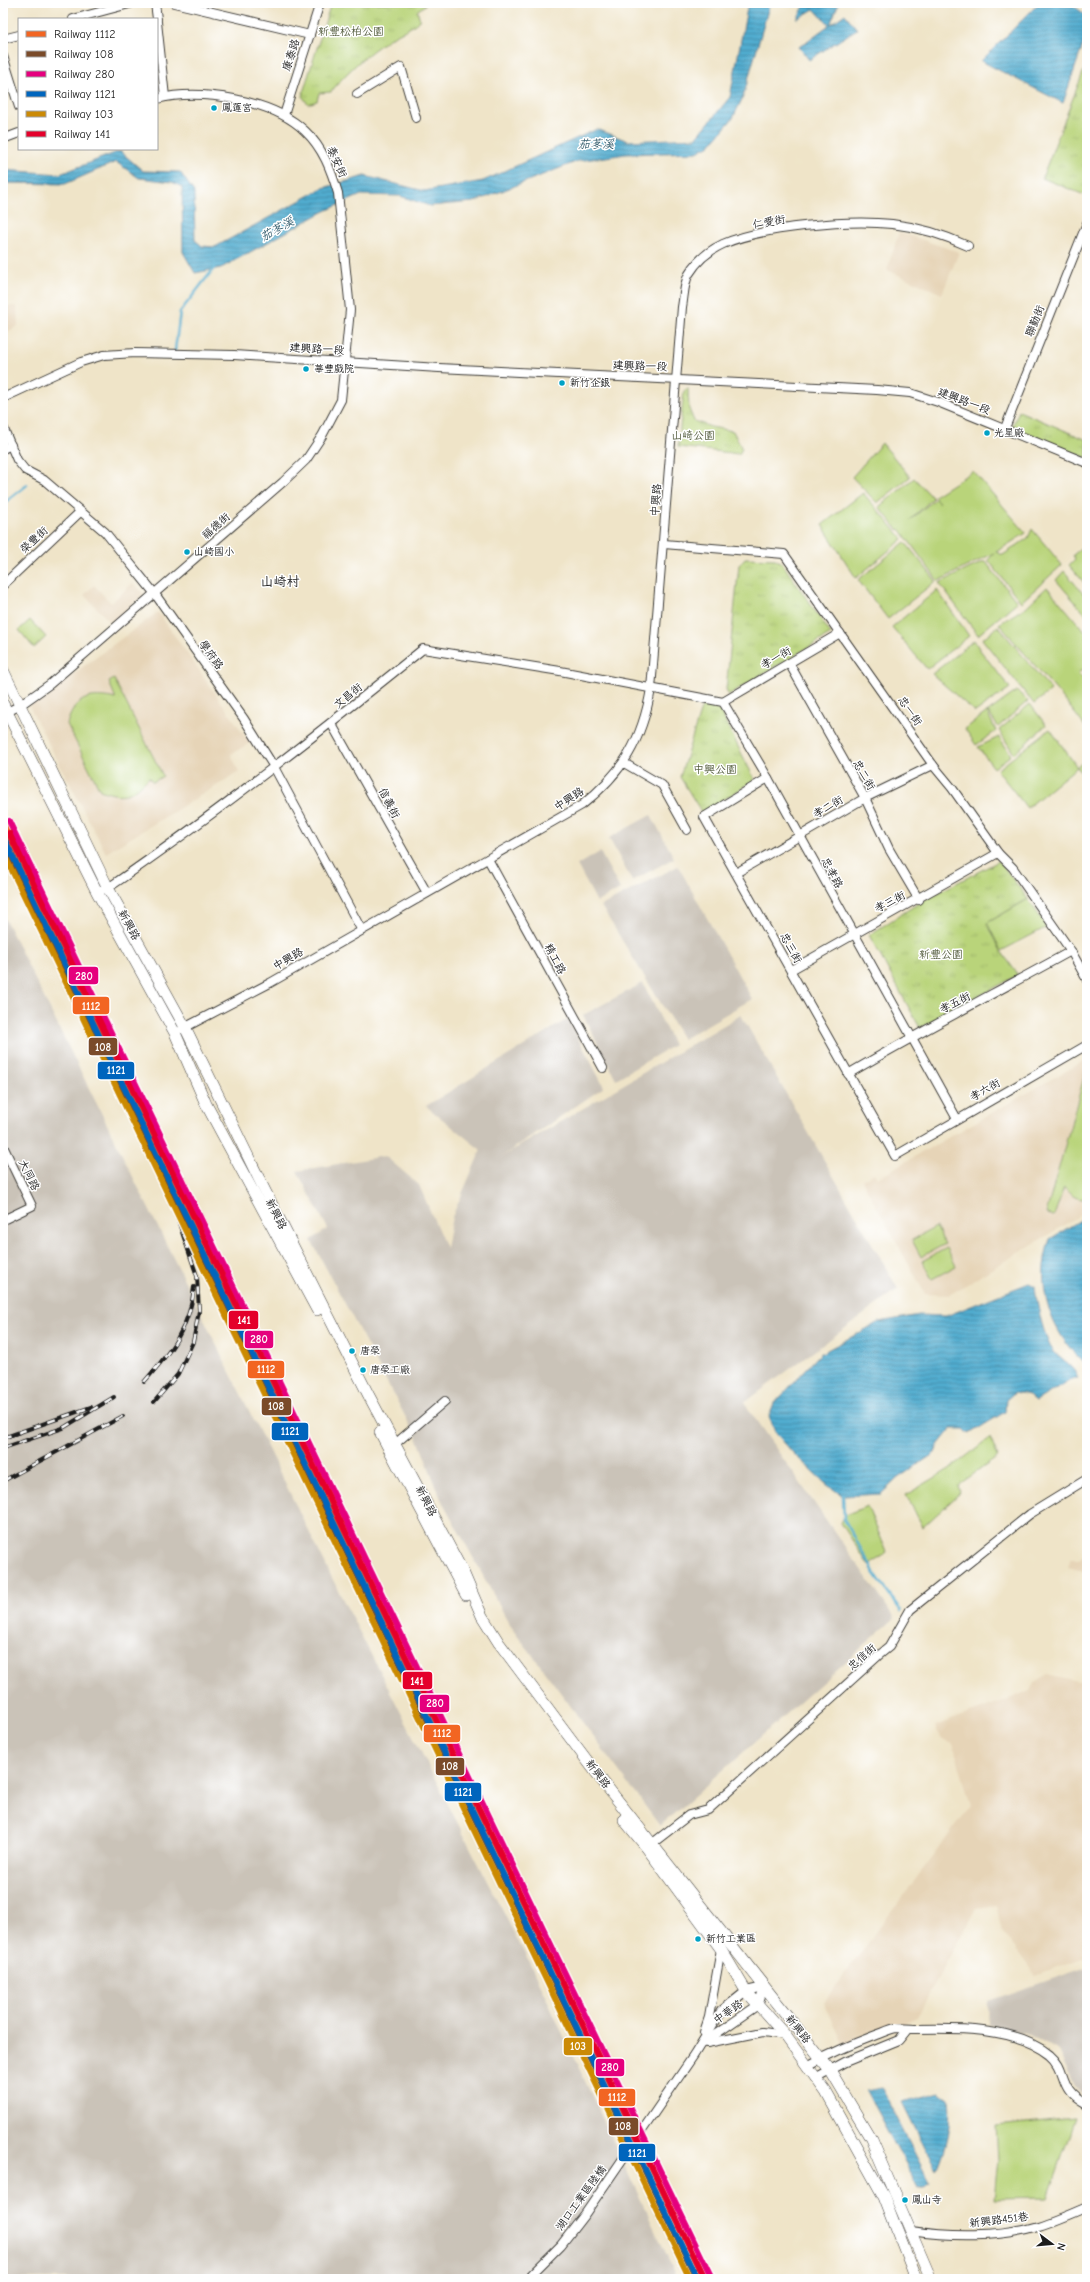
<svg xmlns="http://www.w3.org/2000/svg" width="1090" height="2282" font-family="'Comic Neue','LXGW WenKai TC',sans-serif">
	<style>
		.built { fill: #e6d4b7 }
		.industrial { fill: #cac3b8 }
		.green { fill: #b9d47a; stroke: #6a784b }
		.park { fill: url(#park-tufts); stroke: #6a784b }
		.water { fill: url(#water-rules); stroke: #366476 }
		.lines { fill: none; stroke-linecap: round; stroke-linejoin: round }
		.stream { stroke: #51accf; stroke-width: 2.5 }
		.minor-casing { stroke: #3c3a36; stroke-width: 10 }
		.major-casing { stroke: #3c3a36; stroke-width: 12 }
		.minor { stroke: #fff; stroke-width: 8 }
		.major { stroke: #fff; stroke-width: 11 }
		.rail-casing { stroke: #1c1c1c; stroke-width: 4 }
		.rail { stroke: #fff; stroke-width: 2.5; stroke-dasharray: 8; stroke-linecap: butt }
		.rail-1-casing { stroke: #fff; stroke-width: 9 }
		.rail-2-casing { stroke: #fff; stroke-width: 9 }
		.rail-3-casing { stroke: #fff; stroke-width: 9 }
		.rail-4-casing { stroke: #fff; stroke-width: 9 }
		.rail-5-casing { stroke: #fff; stroke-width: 9 }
		.rail-6-casing { stroke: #fff; stroke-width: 9 }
		.rail-1 { stroke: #f26522; stroke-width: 6 }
		.rail-2 { stroke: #7a4b2a; stroke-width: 6 }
		.rail-3 { stroke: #e5007d; stroke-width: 6 }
		.rail-4 { stroke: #0065bd; stroke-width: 6 }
		.rail-5 { stroke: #cb8a06; stroke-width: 6 }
		.rail-6 { stroke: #e4002b; stroke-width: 6 }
		.bus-dot { fill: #01a2c5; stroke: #fff; stroke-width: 1.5 }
		.labels { text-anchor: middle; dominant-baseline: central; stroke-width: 3; stroke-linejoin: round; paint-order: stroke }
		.bus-label { font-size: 10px; fill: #1c1c1c; stroke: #fff; text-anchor: start }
		.park-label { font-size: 11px; fill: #535c3d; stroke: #fff }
		.street-label { font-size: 11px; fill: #1c1c1c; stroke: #fff }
		.water-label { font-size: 12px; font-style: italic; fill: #345d6d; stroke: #fff }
		.quarter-label { font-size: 13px; fill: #1c1c1c; stroke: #fff }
		.line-badge { stroke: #fff; stroke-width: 1.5 }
		.badge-label { font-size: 11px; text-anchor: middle; font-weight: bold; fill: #fff }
	</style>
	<defs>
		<pattern id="park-tufts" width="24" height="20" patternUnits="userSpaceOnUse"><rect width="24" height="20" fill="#b9d47a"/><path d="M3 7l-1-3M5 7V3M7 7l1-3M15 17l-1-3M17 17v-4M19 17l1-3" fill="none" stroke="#9eb569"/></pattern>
		<pattern id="water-rules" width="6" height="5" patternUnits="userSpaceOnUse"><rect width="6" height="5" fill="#51accf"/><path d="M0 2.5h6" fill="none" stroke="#428ba7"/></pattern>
	</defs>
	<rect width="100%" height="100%" fill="#fff"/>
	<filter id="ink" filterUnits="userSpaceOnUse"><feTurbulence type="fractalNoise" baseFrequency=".025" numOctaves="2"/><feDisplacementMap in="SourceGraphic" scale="8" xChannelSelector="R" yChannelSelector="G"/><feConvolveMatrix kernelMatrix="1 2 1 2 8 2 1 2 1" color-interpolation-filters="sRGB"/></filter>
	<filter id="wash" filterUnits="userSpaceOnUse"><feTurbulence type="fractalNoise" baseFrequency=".012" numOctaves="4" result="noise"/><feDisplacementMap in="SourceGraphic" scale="16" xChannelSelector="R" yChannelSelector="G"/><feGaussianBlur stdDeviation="0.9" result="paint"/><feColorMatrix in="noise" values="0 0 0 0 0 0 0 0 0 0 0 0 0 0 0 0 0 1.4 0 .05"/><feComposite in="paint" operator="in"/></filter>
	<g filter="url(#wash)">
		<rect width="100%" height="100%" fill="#efe4c8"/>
		<g class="built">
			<polygon points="899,232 959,252 942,294 887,270"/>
			<polygon points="3,306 17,306 18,326 3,334"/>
			<polygon points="133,583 144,594 112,624 84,595 94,585 111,603"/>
			<polygon points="158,612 250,743 231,754 239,772 106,853 29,706"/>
			<polygon points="1087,1059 1087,1211 949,1295 925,1294 862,1180 874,1173 877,1178"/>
			<polygon points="1087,1552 1087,1572 1068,1567 1071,1559 1079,1559"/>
			<polygon points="1047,1675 1087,1684 1087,1956 1035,1975 1002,1931 996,1905 976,1908 917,2017 845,2048 824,2002 971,1805 953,1744 941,1739 935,1726 1030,1691 1034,1682"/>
		</g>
		<g class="industrial">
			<polygon points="651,815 674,858 632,881 609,838"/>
			<polygon points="600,852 620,889 597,902 577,865"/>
			<polygon points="678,866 752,999 683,1039 601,906"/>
			<polygon points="3,915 341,1596 530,1964 678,2279 3,2279"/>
			<polygon points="643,983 674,1045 616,1079 583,1015"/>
			<polygon points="741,1015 898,1289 744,1403 895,1618 660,1826 510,1625 441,1499 419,1442 311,1240 328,1229 297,1171 385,1156 419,1185 446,1248 452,1217 481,1150 426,1106 568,1019 604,1087 501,1157"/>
			<polygon points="1087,1967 1087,2097 1075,2086 1058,2051 1026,2033 987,2026 988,2001"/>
		</g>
		<g class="green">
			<polygon points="882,443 910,477 877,503 852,477"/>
			<polygon points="973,471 1026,533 996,552 1003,555 1028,538 1032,529 1062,565 1021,602 988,560 994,553 938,581 900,529 898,530 879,507 914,478 933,498 910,520 935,499 939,503 934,496"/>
			<polygon points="863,493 903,539 856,578 822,525"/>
			<polygon points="905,542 936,581 888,619 858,580"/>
			<polygon points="1087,544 1087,586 1069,565 1075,559 1073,555"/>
			<polygon points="985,561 1017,602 978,635 939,583"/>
			<polygon points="1064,571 1087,598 1087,616 1056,580"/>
			<polygon points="1047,587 1087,634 1087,666 1078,673 1087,684 1087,729 1063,698 999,624 1026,607"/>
			<polygon points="937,590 969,636 927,669 892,627"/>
			<polygon points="30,620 46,637 34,648 19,630"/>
			<polygon points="998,626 1051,690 1034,704 982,639"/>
			<polygon points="974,640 980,650 1010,688 975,712 932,674"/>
			<path d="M114 679 163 776 153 782 149 777C133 795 124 799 100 790L67 724C75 697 90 693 116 699L109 682Z"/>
			<polygon points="1017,691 1028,701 998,727 988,712"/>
			<polygon points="1030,704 1046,725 1014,754 999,730"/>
			<polygon points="987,712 996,731 976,745 965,729"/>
			<polygon points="1050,729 1077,767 1087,759 1087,782 1077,767 1027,808 997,770"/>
			<polygon points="999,737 1011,755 994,768 978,747"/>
			<polygon points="1028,899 1047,927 1001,951 987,923"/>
			<path d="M1086 1070 1087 1199C1077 1200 1069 1195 1064 1187L1054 1216 1046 1214Z"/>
			<polygon points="936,1227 945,1244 921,1257 912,1240"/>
			<polygon points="947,1248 956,1266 932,1279 922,1261"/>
			<polygon points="990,1438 998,1457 958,1485 960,1493 923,1527 906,1495 951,1468"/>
			<polygon points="867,1506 887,1552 869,1566 841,1523 845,1515"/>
			<polygon points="1075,2118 1048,2198 994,2199 998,2159 996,2126"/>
		</g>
		<g class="park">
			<path d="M331 3H424L425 5 417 11 420 19C413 29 398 32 389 39 367 54 347 71 331 92L319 93 317 101 308 104 302 96Z"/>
			<polygon points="1087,62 1087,196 1042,178"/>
			<polygon points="688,388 689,409 694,421 711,427 733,431 742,449 739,454 678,447 684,391"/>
			<polygon points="1019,411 1087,440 1087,458 1012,427"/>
			<polygon points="745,558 775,559 782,563 831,634 728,695 726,689 739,565"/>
			<polygon points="708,705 719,709 755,780 702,813 680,777 702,706"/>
			<polygon points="999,861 1028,899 987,923 1001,951 1018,975 920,1028 869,935 922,901"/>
		</g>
		<g class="water">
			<polygon points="748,3 770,3 743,97 733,118 710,145 697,152 626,154 578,161 474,202 430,206 400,196 361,195 323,212 221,268 195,273 183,252 182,187 172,182 139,178 116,162 65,184 3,183 3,229 3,170 60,174 120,151 143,171 180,172 194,192 195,240 202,246 215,247 323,188 365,176 424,191 483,181 597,129 628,141 696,138 730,97"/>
			<polygon points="806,3 836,3 838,5 830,25 845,14 857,29 809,60 799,47 829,25 814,9 797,19"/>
			<polygon points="1039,3 1070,3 1087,16 1087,33 1063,103 981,61"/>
			<path d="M1087 1216V1367C1051 1333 1033 1287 1050 1239Z"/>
			<path d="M1029 1283 1035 1286C1036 1301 1044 1338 1052 1349 1061 1362 1074 1364 1078 1379L1070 1380 1036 1401 1029 1395 1015 1392 1006 1400 1005 1412 969 1434 964 1429H951L938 1445 935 1453 898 1478 881 1494 843 1496 826 1484 793 1453 775 1432 769 1417 774 1404 820 1354 879 1322 919 1315 946 1316Z"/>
			<polygon points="881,2088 930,2183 925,2188 918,2188 866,2091"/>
			<path d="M940 2092 949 2098C952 2124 946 2146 936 2170L902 2102Z"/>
		</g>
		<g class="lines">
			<g class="stream">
				<polyline points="174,358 180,312 215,267"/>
				<polyline points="3,504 27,485"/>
				<polyline points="843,1496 844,1519 874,1572 901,1611"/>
			</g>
		</g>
	</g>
	<g filter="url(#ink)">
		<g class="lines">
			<defs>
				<g id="minor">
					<polyline points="155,3 157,19"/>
					<polyline points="174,3 310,35"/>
					<polyline points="73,19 133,3"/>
					<polyline points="157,22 165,97"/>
					<polyline points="3,39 19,35"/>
					<polyline points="3,56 19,107"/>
					<polyline points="357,94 401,67 416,118"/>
					<polyline points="284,115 320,3"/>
					<polyline points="3,139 19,133"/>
					<polyline points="3,398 81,362 104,355 135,353 234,355 439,368 877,390 910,393 938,402 1087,463"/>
					<polyline points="3,427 17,460 25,470 44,480 105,532 117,547 155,594 244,719 274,767 361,929"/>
					<polyline points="1005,428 1087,223"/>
					<polyline points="3,449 11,445"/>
					<polyline points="664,544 784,554 933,765 952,788 998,853 1013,868 1071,951 1087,980"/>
					<polyline points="3,585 80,512"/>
					<polyline points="789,663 865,798 889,849 919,900"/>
					<polyline points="723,702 840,633"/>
					<path d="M7 712 19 706 50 684 283 482 306 460 322 436 341 400 350 310 338 193C331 170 323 148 305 131 273 100 200 88 157 99"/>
					<polyline points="331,723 427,893"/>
					<polyline points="624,763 662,785 687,830"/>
					<polyline points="768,778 704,817 895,1156 1087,1045"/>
					<polyline points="488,859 603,1068"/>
					<polyline points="736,873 865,798 933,765"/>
					<path d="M97 892 108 888C217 813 320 732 423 649L560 671 723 702 768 778 957 1119"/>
					<polyline points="791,970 998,853"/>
					<path d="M182 1029 270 983 582 805C623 772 642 741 651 689L682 307C684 297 684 282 689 274 697 261 710 250 723 244 762 227 849 219 892 224 918 227 944 235 968 246"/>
					<path d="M848 1074C921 1031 997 992 1071 951"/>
					<polyline points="3,1146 32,1206 3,1220"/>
					<polyline points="395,1444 445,1401"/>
					<polyline points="649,1846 689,1815 708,1810 878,1656 889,1647 910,1610 1030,1514 1087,1479"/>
					<polyline points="704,2032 709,2017 721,1949"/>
					<polyline points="703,2043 758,2005 764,1987"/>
					<polyline points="707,2043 763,2032 785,2035"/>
					<path d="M807 2066C829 2054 852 2044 876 2035 882 2033 890 2029 896 2028 902 2028 909 2029 915 2029 956 2028 1015 2027 1050 2055 1069 2071 1056 2088 1087 2104"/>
					<polyline points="815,2078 845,2062 899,2040 907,2030"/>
					<path d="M911 2231C950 2237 1000 2238 1039 2226 1055 2221 1071 2214 1087 2207"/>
					<polyline points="527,2279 561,2245 585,2214 694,2055 721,2011 746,1991 764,1987"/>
				</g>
				<g id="major">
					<polyline points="3,670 108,888 185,1027 263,1187 368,1394 463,1572 482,1616 499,1643 604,1783 830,2070 871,2139 931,2279"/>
					<polyline points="3,704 97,892 175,1033 206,1104 317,1310"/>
					<polyline points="380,1432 466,1595"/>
					<polyline points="624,1820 647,1848 721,1949 746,1991 785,2035 826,2092 884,2197 916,2279"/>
				</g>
			</defs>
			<use href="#minor" class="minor-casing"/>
			<use href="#major" class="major-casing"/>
			<use href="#minor" class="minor"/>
			<use href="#major" class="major"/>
			<defs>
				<g id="rail">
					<polyline points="3,850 168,1191 197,1276 199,1311 193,1342 178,1374 154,1402"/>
					<path d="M144 1382C169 1354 191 1326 194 1287"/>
					<polyline points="3,1438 91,1407"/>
					<polyline points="3,1448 63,1428 114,1397"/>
					<polyline points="3,1481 123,1416"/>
				</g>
			</defs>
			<use href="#rail" class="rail-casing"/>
			<use href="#rail" class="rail"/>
			<defs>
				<polyline id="rail-1" points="3,824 705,2279"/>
				<polyline id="rail-2" points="3,840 697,2279"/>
				<polyline id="rail-3" points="9,821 711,2276"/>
				<polyline id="rail-4" points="3,836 698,2279"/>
				<polyline id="rail-5" points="3,852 690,2279"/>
				<polyline id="rail-6" points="9,833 704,2276"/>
			</defs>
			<use href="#rail-1" class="rail-1-casing"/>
			<use href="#rail-2" class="rail-2-casing"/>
			<use href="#rail-3" class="rail-3-casing"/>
			<use href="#rail-4" class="rail-4-casing"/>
			<use href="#rail-5" class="rail-5-casing"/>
			<use href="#rail-6" class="rail-6-casing"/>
			<use href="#rail-1" class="rail-1"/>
			<use href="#rail-2" class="rail-2"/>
			<use href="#rail-3" class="rail-3"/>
			<use href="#rail-4" class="rail-4"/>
			<use href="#rail-5" class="rail-5"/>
			<use href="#rail-6" class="rail-6"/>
		</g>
	</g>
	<g class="bus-dot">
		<circle cx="214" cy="108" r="3.5"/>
		<circle cx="306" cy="369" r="3.5"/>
		<circle cx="562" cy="383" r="3.5"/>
		<circle cx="987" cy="433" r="3.5"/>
		<circle cx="187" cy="552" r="3.5"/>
		<circle cx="352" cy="1351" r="3.5"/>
		<circle cx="363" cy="1370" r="3.5"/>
		<circle cx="698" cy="1939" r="3.5"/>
		<circle cx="905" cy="2200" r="3.5"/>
	</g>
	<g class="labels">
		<g class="bus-label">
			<text x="222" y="108">鳳蓮宮</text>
			<text x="314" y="369">華豐戲院</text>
			<text x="570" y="383">新竹企銀</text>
			<text x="994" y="433">光星廠</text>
			<text x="194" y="552">山崎國小</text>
			<text x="360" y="1351">唐榮</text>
			<text x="370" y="1370">唐榮工廠</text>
			<text x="706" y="1939">新竹工業區</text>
			<text x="912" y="2200">鳳山寺</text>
		</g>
		<g class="park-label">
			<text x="351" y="31">新豐松柏公園</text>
			<text x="693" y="435">山崎公園</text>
			<text x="715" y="769">中興公園</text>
			<text x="941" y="954">新豐公園</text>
		</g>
		<g class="street-label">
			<text transform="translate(291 55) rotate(-72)">康泰路</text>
			<text transform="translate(337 162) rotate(66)">泰安街</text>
			<text transform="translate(769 222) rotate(-10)">仁愛街</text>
			<text transform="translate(1035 321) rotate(-68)">聯勤街</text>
			<text transform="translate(317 349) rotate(3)">建興路一段</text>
			<text transform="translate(640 366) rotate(2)">建興路一段</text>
			<text transform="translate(964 401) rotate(21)">建興路一段</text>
			<text transform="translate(656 500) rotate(-86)">中興路</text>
			<text transform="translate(216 526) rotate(-42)">福德街</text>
			<text transform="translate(34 540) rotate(-43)">榮豐街</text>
			<text transform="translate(211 655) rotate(54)">學府路</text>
			<text transform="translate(776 658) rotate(-30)">孝一街</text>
			<text transform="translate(348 696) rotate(-39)">文昌街</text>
			<text transform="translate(910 711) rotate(55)">忠一街</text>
			<text transform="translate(864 775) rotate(60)">忠二街</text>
			<text transform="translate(569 799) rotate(-33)">中興路</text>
			<text transform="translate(389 803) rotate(63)">信義街</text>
			<text transform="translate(828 807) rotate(-31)">孝二街</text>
			<text transform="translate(832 873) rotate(62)">忠孝路</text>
			<text transform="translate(890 902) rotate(-28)">孝三街</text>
			<text transform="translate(129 925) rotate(61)">新興路</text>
			<text transform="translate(791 948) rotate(61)">忠三街</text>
			<text transform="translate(288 959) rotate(-30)">中興路</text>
			<text transform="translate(555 959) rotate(62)">精工路</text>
			<text transform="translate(955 1003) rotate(-27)">孝五街</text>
			<text transform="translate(985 1090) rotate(-30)">孝六街</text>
			<text transform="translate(29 1175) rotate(64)">大同路</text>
			<text transform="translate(276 1214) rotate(63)">新興路</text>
			<text transform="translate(426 1501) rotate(63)">新興路</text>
			<text transform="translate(862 1657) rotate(-42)">忠信街</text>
			<text transform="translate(598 1774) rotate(53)">新興路</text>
			<text transform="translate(728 2012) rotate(-35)">中華路</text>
			<text transform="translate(798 2029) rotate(51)">新興路</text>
			<text transform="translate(581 2198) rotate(-54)">湖口工業區陸橋</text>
			<text transform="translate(999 2220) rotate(-7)">新興路451巷</text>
		</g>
		<g class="water-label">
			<text x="596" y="144">茄苳溪</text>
			<text transform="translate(277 229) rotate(-29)">茄苳溪</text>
		</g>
		<g class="quarter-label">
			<text x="280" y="581">山崎村</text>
		</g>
	</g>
	<g class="line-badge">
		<rect x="68" y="966" width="31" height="19" rx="4" fill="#e5007d"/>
		<rect x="72" y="996" width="38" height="19" rx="4" fill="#f26522"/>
		<rect x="88" y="1037" width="30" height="19" rx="4" fill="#7a4b2a"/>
		<rect x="97" y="1061" width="38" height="19" rx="4" fill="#0065bd"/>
		<rect x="228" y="1310" width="31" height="20" rx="4" fill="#e4002b"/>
		<rect x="244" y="1330" width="30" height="19" rx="4" fill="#e5007d"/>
		<rect x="247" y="1360" width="38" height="19" rx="4" fill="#f26522"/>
		<rect x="261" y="1397" width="31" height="19" rx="4" fill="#7a4b2a"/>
		<rect x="271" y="1422" width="38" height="19" rx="4" fill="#0065bd"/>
		<rect x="402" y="1671" width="31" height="19" rx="4" fill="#e4002b"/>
		<rect x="419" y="1694" width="31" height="19" rx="4" fill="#e5007d"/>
		<rect x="423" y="1724" width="38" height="19" rx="4" fill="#f26522"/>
		<rect x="435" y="1757" width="30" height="19" rx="4" fill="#7a4b2a"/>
		<rect x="444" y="1782" width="38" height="20" rx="4" fill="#0065bd"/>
		<rect x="563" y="2037" width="30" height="19" rx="4" fill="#cb8a06"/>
		<rect x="595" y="2058" width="30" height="19" rx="4" fill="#e5007d"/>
		<rect x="598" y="2088" width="38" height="19" rx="4" fill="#f26522"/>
		<rect x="608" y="2117" width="31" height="19" rx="4" fill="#7a4b2a"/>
		<rect x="618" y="2143" width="38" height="19" rx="4" fill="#0065bd"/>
	</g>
	<g class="badge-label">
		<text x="84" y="980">280</text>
		<text x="91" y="1010">1112</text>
		<text x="103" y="1051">108</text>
		<text x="116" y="1074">1121</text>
		<text x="244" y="1324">141</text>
		<text x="259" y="1343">280</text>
		<text x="266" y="1373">1112</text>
		<text x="276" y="1410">108</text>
		<text x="290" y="1435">1121</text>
		<text x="417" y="1685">141</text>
		<text x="435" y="1707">280</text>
		<text x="442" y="1737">1112</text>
		<text x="450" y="1770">108</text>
		<text x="463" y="1796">1121</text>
		<text x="578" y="2050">103</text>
		<text x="610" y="2071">280</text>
		<text x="617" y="2101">1112</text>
		<text x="623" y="2130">108</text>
		<text x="637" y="2157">1121</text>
	</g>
	<rect width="1090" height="2282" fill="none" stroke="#fff" stroke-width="16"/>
	<rect x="18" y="18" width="140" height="132" fill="#ffffff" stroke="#a4a4a4"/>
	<rect x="26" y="31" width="20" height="6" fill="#f26522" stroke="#a4a4a4"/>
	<text x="54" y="38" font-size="12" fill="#1c1c1c">Railway 1112</text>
	<rect x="26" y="51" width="20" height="6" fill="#7a4b2a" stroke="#a4a4a4"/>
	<text x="54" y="58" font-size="12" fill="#1c1c1c">Railway 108</text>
	<rect x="26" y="71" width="20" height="6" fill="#e5007d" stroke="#a4a4a4"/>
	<text x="54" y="78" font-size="12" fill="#1c1c1c">Railway 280</text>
	<rect x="26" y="91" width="20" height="6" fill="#0065bd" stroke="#a4a4a4"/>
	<text x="54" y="98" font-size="12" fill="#1c1c1c">Railway 1121</text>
	<rect x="26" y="111" width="20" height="6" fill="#cb8a06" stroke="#a4a4a4"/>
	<text x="54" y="118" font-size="12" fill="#1c1c1c">Railway 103</text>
	<rect x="26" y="131" width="20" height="6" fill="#e4002b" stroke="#a4a4a4"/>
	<text x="54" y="138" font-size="12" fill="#1c1c1c">Railway 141</text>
	<g transform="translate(1052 2244) rotate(106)" stroke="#ffffff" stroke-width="3" paint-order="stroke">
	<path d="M0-3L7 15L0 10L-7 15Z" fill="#1c1c1c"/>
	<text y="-6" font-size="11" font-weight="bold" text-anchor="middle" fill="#1c1c1c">N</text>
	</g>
</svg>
